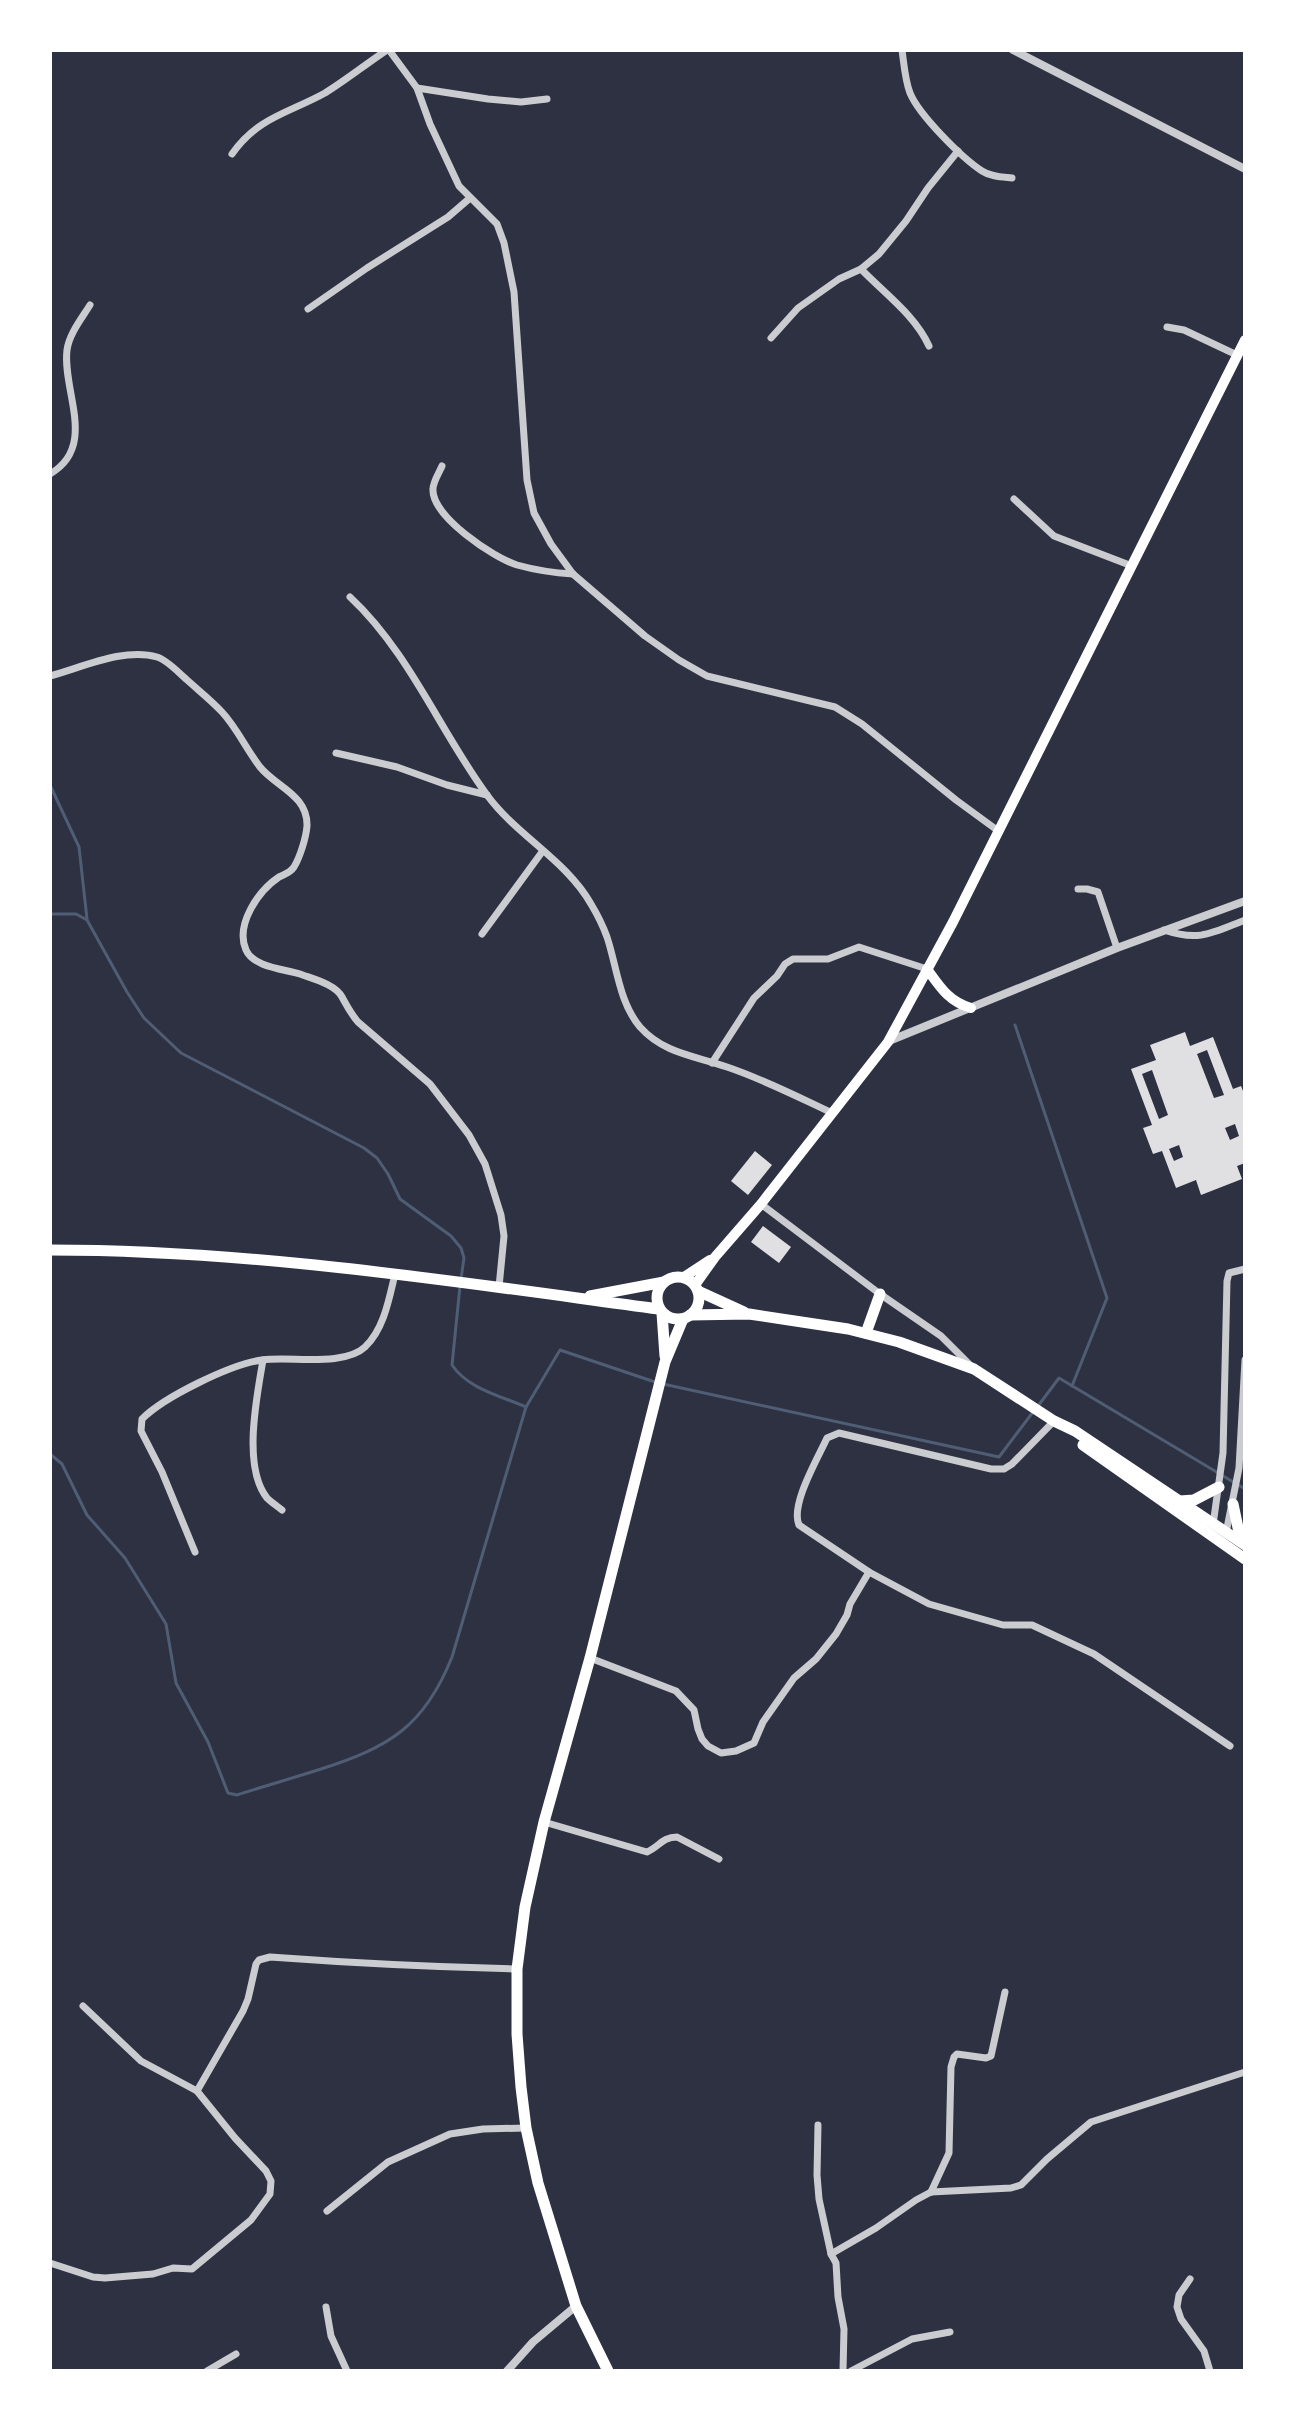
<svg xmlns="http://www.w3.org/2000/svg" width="1295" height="2421" font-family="Rubik,sans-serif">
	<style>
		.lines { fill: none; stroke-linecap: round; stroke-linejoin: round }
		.stream { stroke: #4f5d75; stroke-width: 3 }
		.building { fill: #e0e0e3; fill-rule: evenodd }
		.minor { stroke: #caccd0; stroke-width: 7 }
		.tertiary { stroke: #caccd0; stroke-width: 8 }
		.secondary { stroke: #fff; stroke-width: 10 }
		.primary { stroke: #fff; stroke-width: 11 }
	</style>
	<rect width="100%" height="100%" fill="#2d3142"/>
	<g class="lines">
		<g class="stream">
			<polyline points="50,785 79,847 87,919"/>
			<polyline points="50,914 76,914 87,920 127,992 144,1018 181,1053 364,1148 377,1158 388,1174 400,1199 451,1236 461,1248 464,1258 461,1279"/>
			<polyline points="1015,1025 1107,1298 1072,1386"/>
			<path d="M460 1286 452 1365C468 1389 501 1396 526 1407L560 1350 655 1382"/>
			<polyline points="663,1384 999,1457 1033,1412"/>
			<polyline points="1038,1406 1059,1378 1245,1489"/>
			<path d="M50 1454 62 1464 87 1515 125 1558 166 1624 176 1683 208 1742 228 1793 237 1795C265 1786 293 1778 321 1769 389 1747 424 1727 452 1657L526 1407"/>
		</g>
	</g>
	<g class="building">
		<path d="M1185 1032 1190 1046 1213 1037 1233 1089 1241 1086 1245 1096V1163L1237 1166 1242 1179 1201 1195 1196 1180 1176 1188 1162 1151 1153 1154 1143 1128 1152 1125 1131 1069 1156 1060 1150 1045ZM1207 1050 1224 1095 1214 1098 1197 1054ZM1152 1070 1168 1115 1159 1119 1142 1074ZM1235 1124 1239 1136 1230 1140 1225 1128ZM1179 1145 1183 1157 1174 1161 1169 1149Z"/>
		<polygon points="755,1151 772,1165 748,1195 731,1181"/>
		<polygon points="763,1226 791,1247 779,1263 751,1242"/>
	</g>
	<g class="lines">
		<g class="minor">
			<polyline points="389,50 417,88 488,99 521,102 547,99"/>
			<path d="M902 50C904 64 905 80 910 93 919 115 962 158 982 171 991 177 1002 177 1012 178"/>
			<polyline points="417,88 430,124 459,186 497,224 504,243 514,292 527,480 534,513 551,544 573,574 645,636 679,660 707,676 835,707 862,724 956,800 997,830"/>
			<path d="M232 154C258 117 289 113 325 93 346 80 366 64 387 50"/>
			<path d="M861 269C884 293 915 315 929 346"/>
			<polyline points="308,309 367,268 448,217 470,198"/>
			<polyline points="1167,327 1184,330 1237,355"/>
			<polyline points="771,338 798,308 839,279 861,269 879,254 906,221 928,188 958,151"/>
			<path d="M442 466C439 473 433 482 433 489 431 516 494 558 517 565 535 570 555 573 573 574"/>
			<path d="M50 474C98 446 62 391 67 350 69 334 82 318 90 305"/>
			<polyline points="1014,499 1054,536 1132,566"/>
			<path d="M350 597C409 652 440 731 487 795 517 836 566 860 591 904 597 914 603 926 607 937 617 967 619 1002 640 1027 664 1054 696 1056 727 1067 763 1079 798 1097 832 1113"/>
			<path d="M50 676C81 668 124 647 157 657 167 660 178 672 186 679 198 690 211 700 222 712 237 728 246 749 260 767 276 787 308 795 307 826 306 838 300 857 294 867 290 873 285 874 279 877 258 891 235 925 246 950 253 967 284 969 300 974 313 979 335 984 342 997 347 1006 351 1014 358 1022L430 1084 469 1135 485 1164 501 1215 504 1236 499 1287"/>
			<polyline points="336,753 397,767 447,785 487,795"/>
			<polyline points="1078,889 1087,889 1098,892 1117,948"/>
			<path d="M1164 930C1199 942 1212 933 1245 920"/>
			<polyline points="482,934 542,852"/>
			<polyline points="712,1063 754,998 777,976 785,964 793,959 828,959 859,947 927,969"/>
			<polyline points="761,1204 880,1294 941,1336 971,1366"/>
			<path d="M263 1360C257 1396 242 1467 267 1498 271 1502 277 1506 282 1510"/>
			<path d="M1054 1421 1012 1464 1004 1469H991L839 1433 827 1438C818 1458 790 1505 799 1525L869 1572 929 1604 1003 1625H1032L1094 1654 1230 1746"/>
			<polyline points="1213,1525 1223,1453 1227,1281 1229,1273 1245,1269"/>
			<polyline points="1226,1533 1239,1468 1245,1360"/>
			<path d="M195 1552 162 1472 141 1431 142 1419C164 1397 231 1364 262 1360 290 1356 344 1367 365 1347 384 1329 389 1299 395 1274"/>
			<polyline points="590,1658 676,1691 694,1710 698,1729 702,1739 708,1746 721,1753 736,1751 754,1743 763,1722 794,1678 816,1659 836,1634 847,1615 850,1604 869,1572"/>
			<path d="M544 1822 647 1852C659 1847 662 1837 677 1837L719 1859"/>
			<path d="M197 2091 243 2011 248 1999 256 1964 259 1960 270 1957C352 1963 434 1967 517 1969"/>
			<polyline points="818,2125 817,2175 819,2199 831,2254"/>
			<polyline points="931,2192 949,2153 951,2067 954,2057 957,2054 986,2058 991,2056 1005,1992"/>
			<polyline points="327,2211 388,2162 450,2134 483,2129 526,2128"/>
			<polyline points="50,2263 93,2277 105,2278 153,2274 173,2268 192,2269 251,2220 270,2194 271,2181 266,2171 235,2138 197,2091 141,2061 83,2006"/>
			<polyline points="1190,2279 1179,2295 1177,2307 1181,2319 1204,2351 1210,2371"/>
			<polyline points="326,2307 331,2336 347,2371"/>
			<polyline points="207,2371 236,2354"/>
			<polyline points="843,2371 844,2329 838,2297 836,2263 831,2254 876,2228 916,2200 931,2192 1011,2188 1021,2185 1047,2159 1091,2122 1245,2072"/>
			<polyline points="851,2371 912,2339 950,2332"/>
		</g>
		<g class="tertiary">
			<polyline points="1013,50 1245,169"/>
			<polyline points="889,1041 1117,948 1245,901"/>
			<polyline points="507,2371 533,2342 576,2306"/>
		</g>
		<g class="secondary">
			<path d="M927 969C940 987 949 1002 971 1008"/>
			<polyline points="684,1277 710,1260"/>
			<polyline points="695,1285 715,1257 761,1204 888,1042 953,922 1245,340"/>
		</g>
		<g class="primary">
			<path d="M50 1250C254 1250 457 1282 659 1309"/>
			<circle cx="678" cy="1298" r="21"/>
			<polyline points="698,1291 744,1312"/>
			<polyline points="590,1296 664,1282"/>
			<polyline points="662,1313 665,1356"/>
			<polyline points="690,1315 749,1314 848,1329 899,1342 974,1369 1054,1421 1075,1431 1245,1545"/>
			<polyline points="866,1333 880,1294"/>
			<polyline points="1083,1445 1245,1559"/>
			<polyline points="1180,1501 1194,1500 1219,1487"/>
			<polyline points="1233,1504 1241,1542"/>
			<polyline points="608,2371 576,2306 538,2183 526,2128 521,2087 517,2034 517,1969 525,1907 544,1822 590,1658 665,1362 683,1319"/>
		</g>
	</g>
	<rect width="1295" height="2421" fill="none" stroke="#ffffff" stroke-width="104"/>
</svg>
